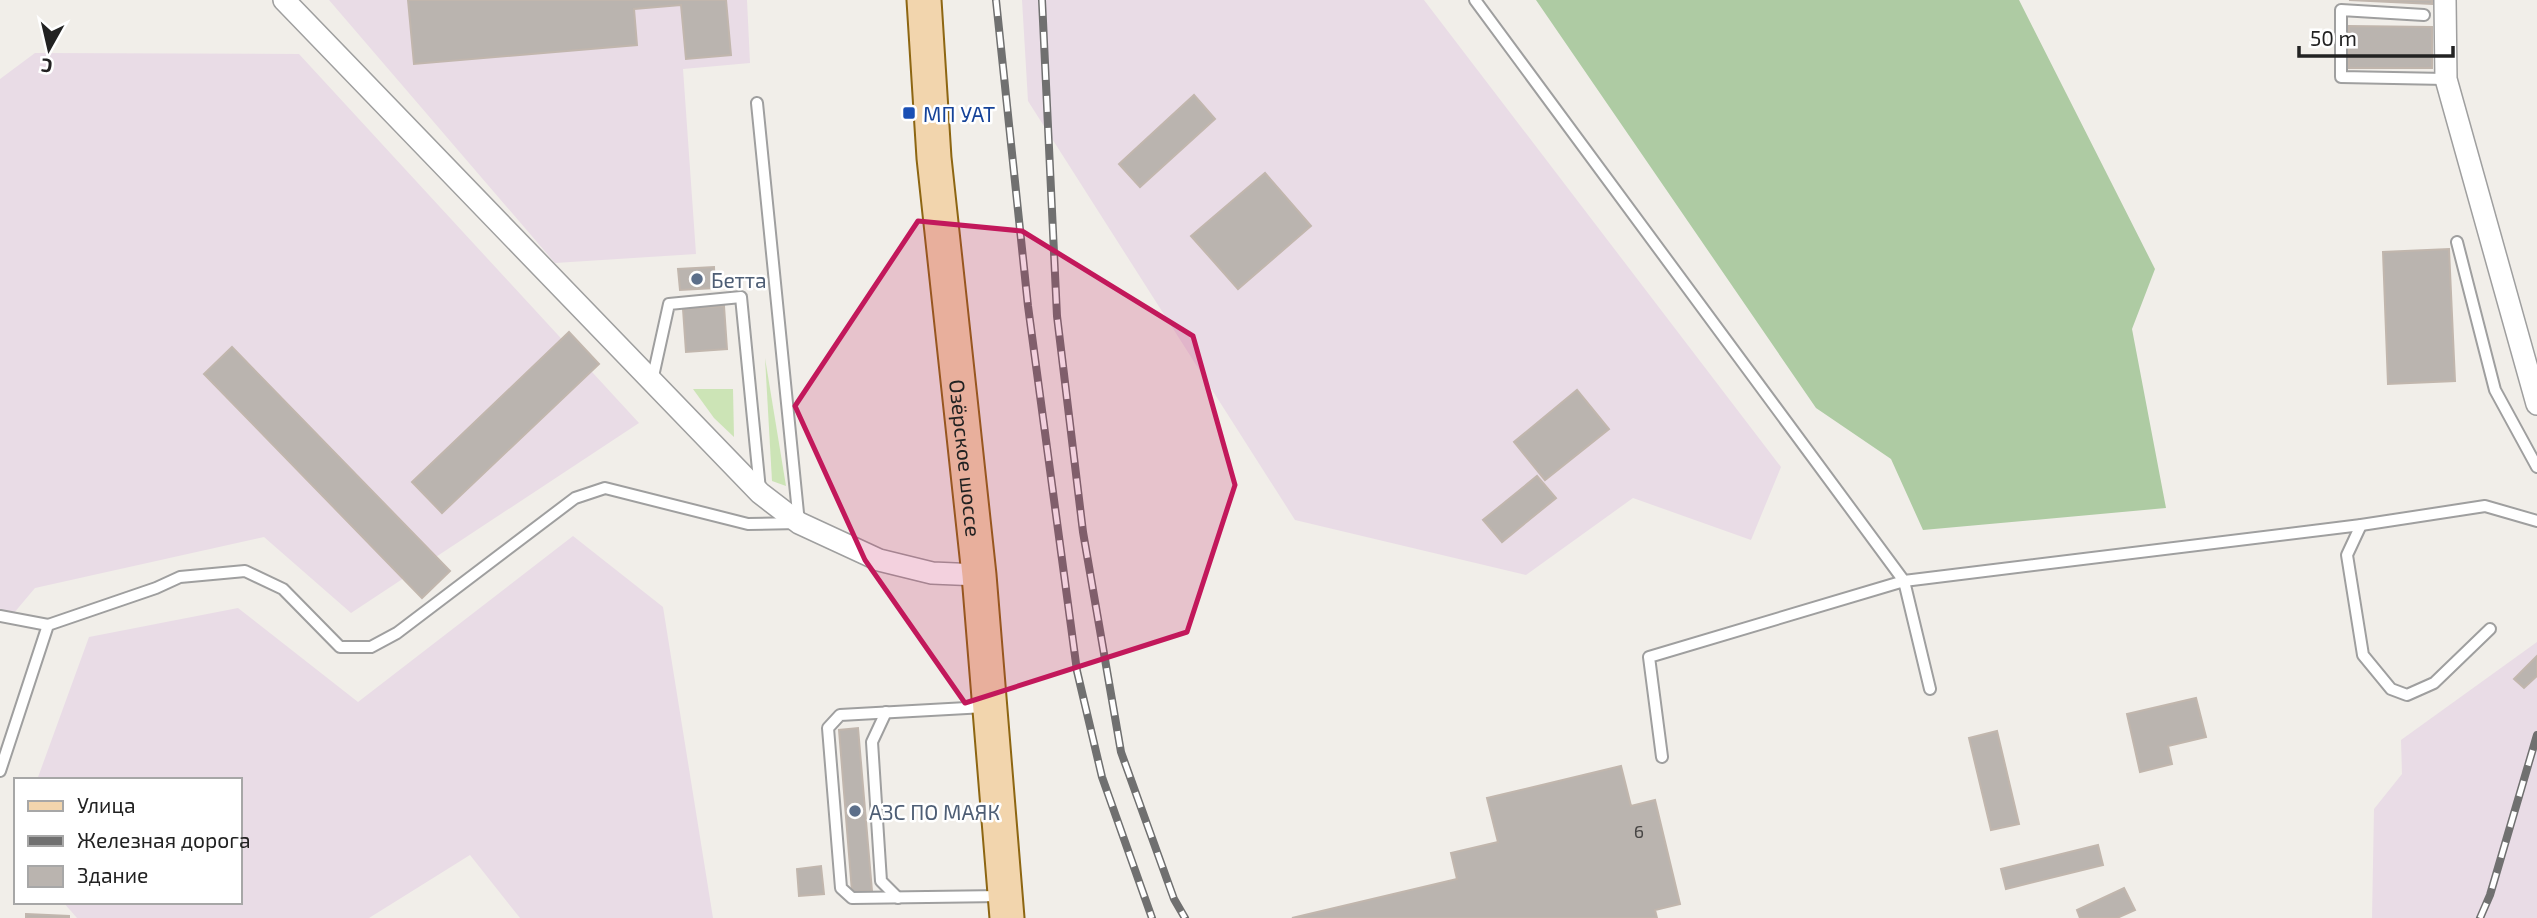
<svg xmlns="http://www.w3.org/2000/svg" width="2537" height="918" font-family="'Exo 2',sans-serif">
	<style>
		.industrial { fill: #e9dce6 }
		.grass { fill: #cce4b6 }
		.forest { fill: #aecba3 }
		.building { fill: #bab4af; stroke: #c1b6ad; stroke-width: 2 }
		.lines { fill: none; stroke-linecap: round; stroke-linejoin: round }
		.lane-casing { stroke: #9f9f9f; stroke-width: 14 }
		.street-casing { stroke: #9f9f9f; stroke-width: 24 }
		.primary-casing { stroke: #8d6612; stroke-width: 37 }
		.lane { stroke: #fff; stroke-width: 10 }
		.street { stroke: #fff; stroke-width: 21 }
		.primary { stroke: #f2d5ad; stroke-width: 33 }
		.rail-casing { stroke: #707070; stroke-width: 8 }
		.rail { stroke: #fff; stroke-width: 5; stroke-dasharray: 16; stroke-linecap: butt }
		.marked { fill: #c2185b; fill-opacity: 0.2; stroke: #c2185b; stroke-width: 5; stroke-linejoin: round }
		.transit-dot { fill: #1a4fb4; stroke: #fff; stroke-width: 2.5 }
		.service-dot { fill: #5c6f8a; stroke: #fff; stroke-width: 2.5 }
		.labels { text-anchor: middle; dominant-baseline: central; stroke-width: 5; stroke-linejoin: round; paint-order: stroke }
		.number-label { font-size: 18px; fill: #484645 }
		.transit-label { font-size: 21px; fill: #164399; stroke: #fff; text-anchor: start }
		.service-label { font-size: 21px; fill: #4e5e75; stroke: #fff; text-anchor: start }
		.street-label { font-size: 21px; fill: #222; stroke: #fff }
	</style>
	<rect width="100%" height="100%" fill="#f1eee9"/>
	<g class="industrial">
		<polygon points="329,0 747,0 750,63 683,69 696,254 555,263"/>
		<polygon points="1022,0 1424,0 1781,467 1751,540 1633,498 1526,575 1295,520 1028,101"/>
		<polygon points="35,53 299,54 639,423 351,613 264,537 35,588 8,620 0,619 0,79"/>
		<polygon points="573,536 663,607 713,918 520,918 470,855 369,918 77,918 63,902 240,902 240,780 37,780 89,637 238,608 358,702"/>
		<polygon points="2537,642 2537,918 2372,918 2374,809 2402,774 2401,740"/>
	</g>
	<g class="grass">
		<polygon points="765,358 786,486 772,481"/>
		<polygon points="693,389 733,389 734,437 714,418"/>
	</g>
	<polygon class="forest" points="1536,0 2019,0 2155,269 2132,329 2166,508 1923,530 1891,459 1816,408"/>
	<g class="building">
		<polygon points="408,0 726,0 731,55 686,59 681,5 634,9 637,45 414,64"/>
		<polygon points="2349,0 2432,0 2432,4"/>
		<polygon points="2349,26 2432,27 2432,68 2349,68"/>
		<polygon points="1194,95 1215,119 1140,187 1119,164"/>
		<polygon points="1265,173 1311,226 1238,289 1191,236"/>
		<polygon points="2449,249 2455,381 2388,384 2383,252"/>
		<polygon points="714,267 715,288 680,290 678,269"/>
		<polygon points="724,306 727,349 686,352 683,309"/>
		<polygon points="569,332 599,364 442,513 412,482"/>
		<polygon points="232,347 450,571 422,598 204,374"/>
		<polygon points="1577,390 1609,429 1545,480 1514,442"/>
		<polygon points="1537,476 1556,498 1502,542 1483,520"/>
		<polygon points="2537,656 2537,676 2524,688 2514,679"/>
		<polygon points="2196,698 2206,737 2168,746 2172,764 2140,772 2127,714"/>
		<polygon points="858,728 872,891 852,892 839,730"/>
		<polygon points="1997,731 2019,824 1991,830 1969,738"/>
		<polygon points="1621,766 1631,806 1655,800 1680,904 1655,910 1657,918 1292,918 1457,879 1451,853 1498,842 1487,798"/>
		<polygon points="2098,845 2103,865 2006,889 2001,869"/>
		<polygon points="821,866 824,894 799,896 797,869"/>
		<polygon points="2124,888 2135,910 2117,918 2080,918 2077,910"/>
		<polygon points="26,914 69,916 69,918 26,918"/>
	</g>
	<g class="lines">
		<defs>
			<g id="lane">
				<polyline points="1475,0 1904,581 2361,525 2485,506 2537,521"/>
				<polyline points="2424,15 2341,10 2341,77 2446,79"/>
				<polyline points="2457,242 2495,390 2537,467"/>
				<polyline points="652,381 669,304 741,297 760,490"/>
				<polyline points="2361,525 2347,555 2363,655 2391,689 2407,695 2434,683 2490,629"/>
				<polyline points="0,616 48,625"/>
				<polyline points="985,707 840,715 828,728 841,888 852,898 1002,896"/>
				<polyline points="886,712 872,742 881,881 898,898"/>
				<polyline points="1662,757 1649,657 1904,581 1930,689"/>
				<polyline points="0,771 48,625 156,588 180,577 245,571 283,589 340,647 371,647 397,633 575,498 605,488 748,524 799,523 757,103"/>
			</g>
			<g id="street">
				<polyline points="284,0 760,493 799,523 879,560 932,573 979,575"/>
				<polyline points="2445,0 2446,79 2537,404"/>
			</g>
			<g id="primary">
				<path id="s1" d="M924 0 934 158 979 575 1007 918"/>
			</g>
		</defs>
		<use href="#lane" class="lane-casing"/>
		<use href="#street" class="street-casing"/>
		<use href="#primary" class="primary-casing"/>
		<use href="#lane" class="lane"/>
		<use href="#street" class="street"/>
		<use href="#primary" class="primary"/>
		<defs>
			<g id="rail">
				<polyline points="996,0 1028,306 1077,671 1102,777 1152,918"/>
				<polyline points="1042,0 1057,316 1083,532 1121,752 1174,899 1185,918"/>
				<polyline points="2480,918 2490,895 2537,735"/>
			</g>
		</defs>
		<use href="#rail" class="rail-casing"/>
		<use href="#rail" class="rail"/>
	</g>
	<path class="marked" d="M918 221 1022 231 1193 336 1235 485 1187 632 965 703 865 560 795 406Z"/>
	<rect class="transit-dot" x="902" y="106" width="14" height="14" rx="3.5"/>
	<g class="service-dot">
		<circle cx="697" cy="279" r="7"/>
		<circle cx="855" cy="811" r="7"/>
	</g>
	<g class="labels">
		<g class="number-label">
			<text x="1639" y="831">6</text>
		</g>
		<g class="transit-label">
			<text x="923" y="113">МП УАТ</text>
		</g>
		<g class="service-label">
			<text x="711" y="279">Бетта</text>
			<text x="869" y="811">АЗС ПО МАЯК</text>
		</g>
		<g class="street-label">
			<text stroke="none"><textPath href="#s1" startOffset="460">Озёрское шоссе</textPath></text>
		</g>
	</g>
	<rect x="14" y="778" width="228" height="126" fill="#ffffff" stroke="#a7a7a7" stroke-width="2"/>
	<rect x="28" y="801" width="35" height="10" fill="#f2d5ad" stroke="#a7a7a7" stroke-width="2"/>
	<text x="77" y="813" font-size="21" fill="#222222">Улица</text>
	<rect x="28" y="836" width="35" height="10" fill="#707070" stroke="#a7a7a7" stroke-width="2"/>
	<text x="77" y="848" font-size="21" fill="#222222">Железная дорога</text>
	<rect x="28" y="866" width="35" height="21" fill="#bab4af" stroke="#a7a7a7" stroke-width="2"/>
	<text x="77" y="883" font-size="21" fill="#222222">Здание</text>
	<g transform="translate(49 49) rotate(188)" stroke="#ffffff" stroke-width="5" paint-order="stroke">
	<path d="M0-5L12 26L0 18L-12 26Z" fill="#222222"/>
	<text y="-10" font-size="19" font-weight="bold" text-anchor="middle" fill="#222222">С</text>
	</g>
	<path d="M2299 46v10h154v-10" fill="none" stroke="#222222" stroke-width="3.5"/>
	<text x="2310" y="46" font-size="21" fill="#222222" stroke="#ffffff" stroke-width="5" paint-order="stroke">50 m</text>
</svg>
